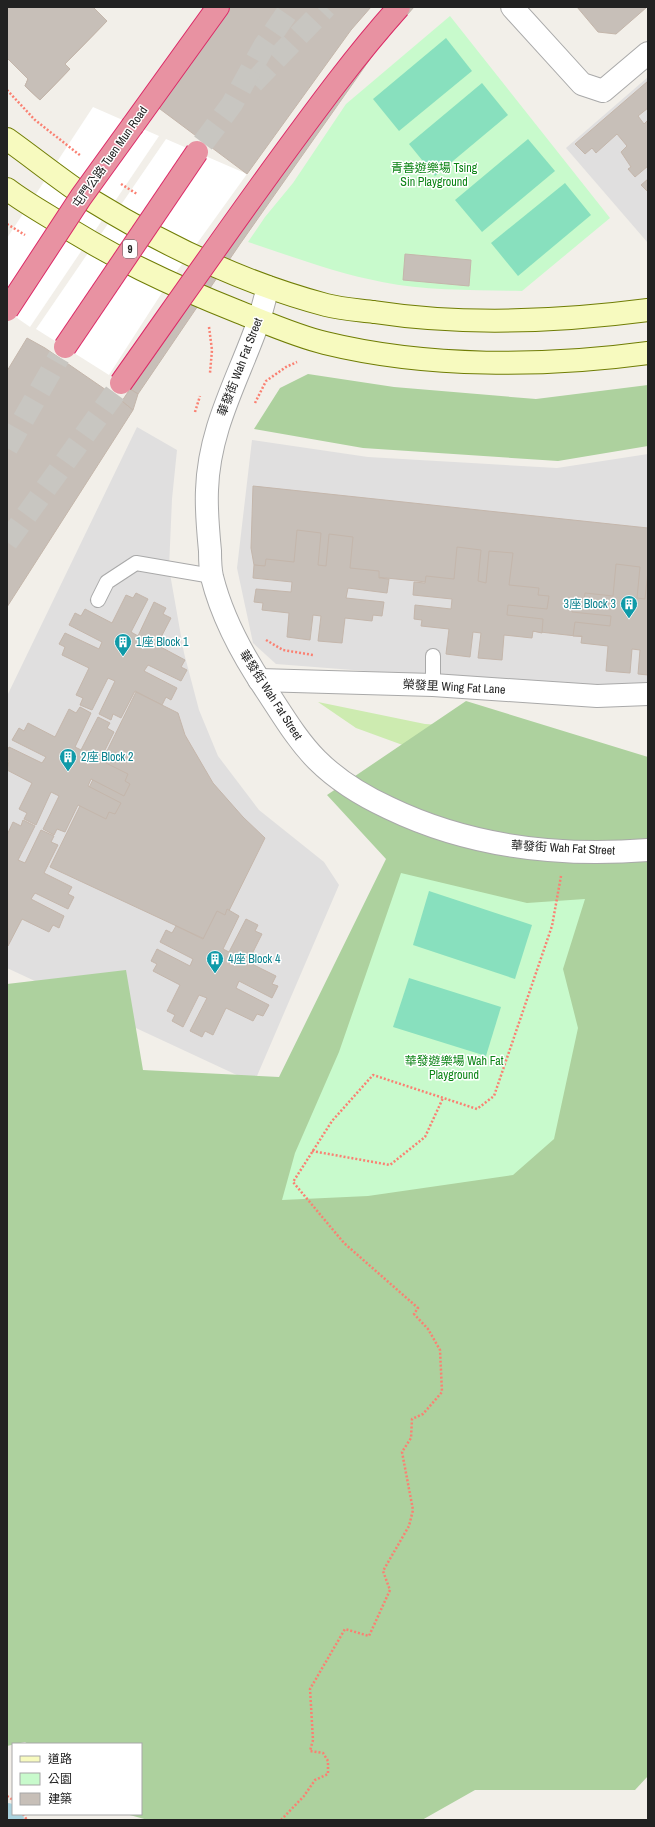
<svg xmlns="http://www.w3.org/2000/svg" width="655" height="1827" font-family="'Archivo Narrow','Noto Sans TC',sans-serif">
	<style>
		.residential { fill: #e0dfdf }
		.grass { fill: #cdebb0 }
		.forest { fill: #add19e }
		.park { fill: #c8facc }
		.pitch { fill: #88e0be }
		.pier { fill: #fff }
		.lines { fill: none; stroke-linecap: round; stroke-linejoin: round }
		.canal { stroke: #aad3df; stroke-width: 28 }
		.building { fill: #c7bfb8; stroke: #c4b6ab }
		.highway-tunnel { stroke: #c8c6c1; stroke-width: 22; stroke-dasharray: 22 11; stroke-linecap: butt }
		.lane-casing { stroke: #a9a9a9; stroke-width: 16 }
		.street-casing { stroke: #a9a9a9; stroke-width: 24 }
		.secondary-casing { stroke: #707d05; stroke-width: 24 }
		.highway-casing { stroke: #dc2a67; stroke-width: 24 }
		.path { stroke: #fa8072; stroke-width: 2.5; stroke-dasharray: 2 2; stroke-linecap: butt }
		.lane { stroke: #fff; stroke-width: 14 }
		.street { stroke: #fff; stroke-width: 22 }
		.secondary { stroke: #f7fabf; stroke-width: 22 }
		.highway { stroke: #e892a2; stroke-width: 22 }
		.highway-bridge-casing { stroke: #dc2a67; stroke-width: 24; stroke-linecap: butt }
		.highway-bridge { stroke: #e892a2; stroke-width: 22 }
		.labels { text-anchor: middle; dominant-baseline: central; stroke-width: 3; stroke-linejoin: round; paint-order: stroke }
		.shield { fill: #fff; stroke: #646464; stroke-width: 1 }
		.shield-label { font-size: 11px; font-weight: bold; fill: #222 }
		.street-label { font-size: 12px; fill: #222; stroke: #fff }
		.park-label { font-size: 12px; fill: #0c8416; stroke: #fff }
		.culture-label { font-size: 12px; fill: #0d838f; stroke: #fff; text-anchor: start }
	</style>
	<rect width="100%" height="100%" fill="#f2efe9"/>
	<g class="residential">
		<polygon points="648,77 648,243 566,148"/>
		<polygon points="137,427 177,450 172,499 169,568 184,653 199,710 218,756 259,810 324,862 339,885 254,1083 7,968 7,696"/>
		<polygon points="252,440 368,457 557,468 648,454 648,683 595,689 276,664 253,643 237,568"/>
	</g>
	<polygon class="grass" points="318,702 425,724 538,731 441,759 356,728"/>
	<g class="forest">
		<polygon points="308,374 394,387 536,399 648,385 648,446 558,461 363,448 254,429 280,388"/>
		<polygon points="466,701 648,757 648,1776 635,1790 475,1790 422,1820 148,1820 126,1814 141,1814 141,1744 28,1744 25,1742 7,1746 7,984 126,970 143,1070 279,1077 386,859 327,795"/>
	</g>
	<g class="park">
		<path d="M450 16 610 218 522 291C477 290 426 291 382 282 336 273 293 257 248 242L265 217 293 183 346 104Z"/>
		<polygon points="401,873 527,903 585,899 563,969 578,1028 554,1139 513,1175 368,1196 282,1200 295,1153 339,1052"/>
	</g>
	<g class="pitch">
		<polygon points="446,38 472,71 399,131 373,99"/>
		<polygon points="482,83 508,115 435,176 409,144"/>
		<polygon points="528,139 555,171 482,232 455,200"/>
		<polygon points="565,183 591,215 518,276 491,243"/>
		<polygon points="429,891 532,925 515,979 413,945"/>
		<polygon points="409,978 501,1007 486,1056 393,1027"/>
	</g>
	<g class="pier">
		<polygon points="93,107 159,136 30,327 7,311 7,238"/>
		<polygon points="166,139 247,174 165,288 109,375 36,329"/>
	</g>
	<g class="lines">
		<polyline class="canal" points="7,1817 10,1820"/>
	</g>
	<g class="building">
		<polygon points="7,7 93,7 107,21 65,64 70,69 40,100 25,86 28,79 7,58"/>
		<polygon points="7,7 93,7 107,21 65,64 70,69 40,100 25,86 28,79 7,58"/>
		<polygon points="230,7 371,7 351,30 247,174 156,106"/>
		<polygon points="401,7 414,7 375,52 240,244 138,394 130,389 148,362"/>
		<polygon points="577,7 647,7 616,34 598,32"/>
		<polygon points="648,81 648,108 638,116 644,124 648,120 648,166 635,177 628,169 631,167 621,152 627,146 617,134 596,153 592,148 585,154 575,144"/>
		<polygon points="648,179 648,192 641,185"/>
		<polygon points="405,254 471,260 469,286 403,280"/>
		<polygon points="27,338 45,348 122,401 133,410 7,607 7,371"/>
		<polygon points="130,389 138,394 133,410 122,401"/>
		<polygon points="253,486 648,528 648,644 504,628 508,590 254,565 251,548"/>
		<polygon points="297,530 321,533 318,565 326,566 329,534 353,537 350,568 379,571 379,578 389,579 387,593 348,588 346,598 384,602 382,616 373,615 372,621 345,618 342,643 318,641 321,616 313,615 310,640 287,637 289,613 262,610 263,603 254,602 256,589 291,592 292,582 253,578 254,565 265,566 266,559 294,562"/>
		<polygon points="457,547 481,550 478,581 486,583 489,551 513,553 509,585 539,588 538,595 549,596 547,609 508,605 507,615 543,619 542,633 533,631 532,638 504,635 502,660 478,658 481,633 473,632 470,657 446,654 449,629 421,626 422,620 414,619 415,605 451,609 452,599 413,595 414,582 425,583 426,576 454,579"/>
		<polygon points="616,564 640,567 637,598 645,599 648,571 648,675 638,674 640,650 632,649 630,673 606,671 608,646 581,643 582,636 573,636 575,622 610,626 611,616 572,612 573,599 584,600 585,593 613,596"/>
		<polygon points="136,593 148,599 131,632 138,636 154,602 166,608 163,614 171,618 157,645 185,660 181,667 187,670 181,681 148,665 144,671 177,688 171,700 166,697 162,705 135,691 121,718 113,714 111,720 99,714 115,681 108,678 92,710 80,705 83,698 76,695 89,668 62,655 65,647 59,644 65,633 99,649 102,642 69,625 75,613 81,616 85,609 112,623 126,595 133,598"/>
		<polygon points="136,692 178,713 185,735 213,783 243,817 265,838 213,943 50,867"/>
		<polygon points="80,707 91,713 75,747 81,750 98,717 110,723 107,728 114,732 100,760 128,774 125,781 130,784 124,796 91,779 88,786 121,803 115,814 109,812 106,819 78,805 65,832 57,829 54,835 43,829 59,796 51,792 36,825 24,819 27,813 19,809 32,783 7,770 9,761 7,760 7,751 9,747 42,763 46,757 12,740 19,728 24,731 28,723 55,737 69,709 76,713"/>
		<polygon points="23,820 35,826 18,860 25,863 41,830 54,836 51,842 58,845 44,873 72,887 68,894 74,897 68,909 35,893 31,899 64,916 59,928 53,925 49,932 22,919 8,946 7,835 13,822 21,826"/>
		<polygon points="227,909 239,916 223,949 229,952 246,919 258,925 255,931 262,934 248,962 276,976 272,984 278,986 272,998 239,981 236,988 269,1005 263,1016 257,1014 253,1021 226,1008 213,1035 205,1031 202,1037 190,1031 207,998 199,995 183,1027 172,1021 175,1015 167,1011 180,985 153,971 157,964 151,961 157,949 190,966 193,959 160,942 166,930 172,933 176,926 203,939 217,911 225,915"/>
	</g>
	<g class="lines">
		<g class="highway-tunnel">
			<polyline points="253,83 326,7"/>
			<polyline points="203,143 232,104 264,46 291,7"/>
			<polyline points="7,448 59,357"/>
			<polyline points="7,542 115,393"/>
		</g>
		<defs>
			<g id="lane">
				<polyline points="98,600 107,582 136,563 212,576"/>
				<polyline points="433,656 433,685"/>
			</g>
			<g id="street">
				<polyline points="512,7 582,84 603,91 648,53"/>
				<path d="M268 287C265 298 262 310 259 320 239 378 209 427 207 490 206 510 208 530 210 551 210 559 210 568 212 577 222 617 243 656 266 690 282 714 297 740 317 760 338 781 363 796 389 808 470 847 559 857 648 850"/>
				<polyline points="259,680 433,685 597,696 648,694"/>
			</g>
			<g id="secondary">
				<path d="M7 139C35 159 62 181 91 200 164 245 243 283 326 305 341 309 358 310 374 312 465 326 556 322 648 310"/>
				<path d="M7 189C20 199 35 208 50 217 111 257 171 285 239 312 267 323 296 336 325 343 427 368 545 367 648 353"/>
			</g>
			<polyline id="highway" points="133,125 218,7"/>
		</defs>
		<use href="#lane" class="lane-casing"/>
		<use href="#street" class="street-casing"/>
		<use href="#secondary" class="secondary-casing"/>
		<use href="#highway" class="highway-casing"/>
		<g class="path">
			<polyline points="7,90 35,120 81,156"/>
			<polyline points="121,184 137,194"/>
			<polyline points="7,224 25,235"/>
			<polyline points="209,327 212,350 210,373"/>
			<polyline points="255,403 266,381 286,367 297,362"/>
			<polyline points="195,412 200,396"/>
			<polyline points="266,640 283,650 313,655"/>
			<polyline points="312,1151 390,1165 425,1137 443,1098"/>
			<polyline points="7,1796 13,1800"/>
			<polyline points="23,1814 27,1820"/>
			<polyline points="281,1820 304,1796 315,1780 328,1774 328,1761 323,1753 310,1751 313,1740 310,1689 345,1629 369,1636 390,1590 383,1571 409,1526 413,1510 402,1452 411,1438 412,1419 423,1414 442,1392 440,1350 428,1329 414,1314 418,1308 344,1243 293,1182 332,1121 373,1075 477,1109 494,1096 552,926 561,876"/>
		</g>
		<use href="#lane" class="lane"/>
		<use href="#street" class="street"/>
		<use href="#secondary" class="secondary"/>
		<use href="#highway" class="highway"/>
		<defs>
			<g id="highway-bridge">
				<polyline points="7,310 81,197 133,125"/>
				<polyline points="65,347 197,152"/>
				<path d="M121 383C174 308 226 233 280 159 318 107 356 55 399 7"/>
			</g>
		</defs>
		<use href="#highway-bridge" class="highway-bridge-casing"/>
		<use href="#highway-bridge" class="highway-bridge"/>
	</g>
	<defs>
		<symbol id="building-pin" viewBox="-11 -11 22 30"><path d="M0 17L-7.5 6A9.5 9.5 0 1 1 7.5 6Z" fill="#0f9aa8" stroke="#fff"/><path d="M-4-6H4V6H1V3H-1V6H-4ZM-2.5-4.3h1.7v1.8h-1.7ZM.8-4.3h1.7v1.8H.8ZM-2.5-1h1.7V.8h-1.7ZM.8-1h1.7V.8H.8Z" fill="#fff"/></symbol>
	</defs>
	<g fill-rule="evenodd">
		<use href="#building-pin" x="619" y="594" width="20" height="27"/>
		<use href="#building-pin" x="113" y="632" width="20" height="27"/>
		<use href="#building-pin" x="58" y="747" width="20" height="27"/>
		<use href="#building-pin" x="205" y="949" width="20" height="27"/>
	</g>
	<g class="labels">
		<rect class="shield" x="123" y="240" width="14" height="18" rx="3"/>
		<g class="shield-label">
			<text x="130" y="249">9</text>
		</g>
		<g class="street-label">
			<text transform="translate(110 157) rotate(-55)">屯門公路 Tuen Mun Road</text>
			<text transform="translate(240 367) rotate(-69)">華發街 Wah Fat Street</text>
			<text transform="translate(454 687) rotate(3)">榮發里 Wing Fat Lane</text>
			<text transform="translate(271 695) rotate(57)">華發街 Wah Fat Street</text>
			<text transform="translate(563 848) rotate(3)">華發街 Wah Fat Street</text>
		</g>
		<g class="park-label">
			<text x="434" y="168">青善遊樂場 Tsing<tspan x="434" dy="14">Sin Playground</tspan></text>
			<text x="454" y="1061">華發遊樂場 Wah Fat<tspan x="454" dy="14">Playground</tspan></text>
		</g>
		<g class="culture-label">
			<text x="616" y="604" text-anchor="end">3座 Block 3</text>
			<text x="136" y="642">1座 Block 1</text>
			<text x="81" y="757">2座 Block 2</text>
			<text x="228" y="959">4座 Block 4</text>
		</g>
	</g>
	<rect width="655" height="1827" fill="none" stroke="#222222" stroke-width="16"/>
	<rect x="12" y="1743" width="130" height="72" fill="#ffffff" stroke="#a7a7a7"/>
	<rect x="20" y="1756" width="20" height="6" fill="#f7fabf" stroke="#a7a7a7"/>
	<text x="48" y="1763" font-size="12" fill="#222222">道路</text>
	<rect x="20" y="1773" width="20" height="12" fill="#c8facc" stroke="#a7a7a7"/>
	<text x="48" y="1783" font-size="12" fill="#222222">公園</text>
	<rect x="20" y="1793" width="20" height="12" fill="#c7bfb8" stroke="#a7a7a7"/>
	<text x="48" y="1803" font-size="12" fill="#222222">建築</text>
</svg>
